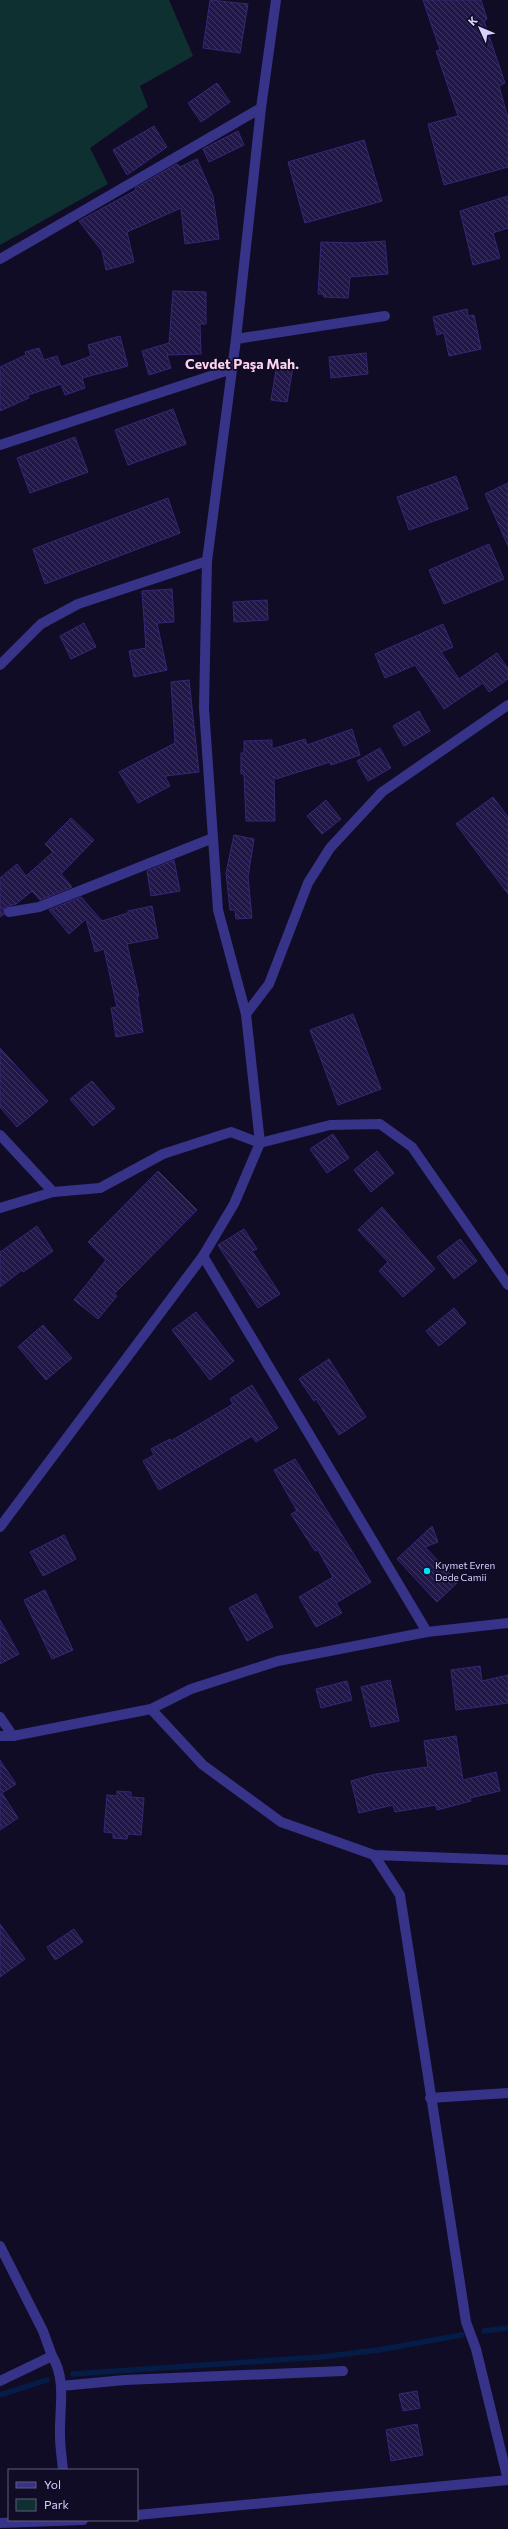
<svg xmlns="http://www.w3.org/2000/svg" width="508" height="2529" font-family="Commissioner,sans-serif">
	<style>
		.green { fill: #0f3030 }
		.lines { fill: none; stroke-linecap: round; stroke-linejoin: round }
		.stream { stroke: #051c46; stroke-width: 5.5 }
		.building { fill: url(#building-back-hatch); stroke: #372677 }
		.street { stroke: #373389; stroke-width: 10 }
		.poi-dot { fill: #00dffc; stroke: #110c26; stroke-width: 1.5 }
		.labels { text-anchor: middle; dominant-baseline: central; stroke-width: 3.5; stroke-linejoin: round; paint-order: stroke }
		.poi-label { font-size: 10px; fill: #d7d1ff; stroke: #110c26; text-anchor: start }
		.district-label { font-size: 14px; font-weight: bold; fill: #ffd3ee; stroke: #110c26 }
	</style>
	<defs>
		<pattern id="building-back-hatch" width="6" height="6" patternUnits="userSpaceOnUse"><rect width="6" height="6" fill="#211748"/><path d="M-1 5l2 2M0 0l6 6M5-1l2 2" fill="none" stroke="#403863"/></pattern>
	</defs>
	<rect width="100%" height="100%" fill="#110c26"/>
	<polygon class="green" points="0,0 169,0 193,56 140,86 148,107 90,148 108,184 0,245"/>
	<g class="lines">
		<g class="stream">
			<polyline points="484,2331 508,2328"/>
			<polyline points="73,2374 321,2357 378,2350 462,2335"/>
			<polyline points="0,2395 47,2380"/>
		</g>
	</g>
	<g class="building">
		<polygon points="210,0 248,4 240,53 203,48"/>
		<polygon points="423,0 481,0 487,19 484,21 505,83 499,86 508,118 508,167 444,185 428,124 458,116 436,51 440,50"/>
		<polygon points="217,83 230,102 201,122 188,103"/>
		<polygon points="154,126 167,147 127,175 113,150"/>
		<polygon points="238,131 244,145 209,162 203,149"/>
		<polygon points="364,140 382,201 305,223 288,162"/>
		<polygon points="197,159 213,196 219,239 185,244 181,208 127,232 134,262 106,270 102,251 79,221 136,190 135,188 177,164 180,167"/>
		<polygon points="508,196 508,228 493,233 500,258 473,265 460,211"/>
		<polygon points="385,241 388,274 350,277 348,298 324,297 323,294 318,294 321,242 355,243"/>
		<polygon points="173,291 206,292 206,324 200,324 201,354 167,355 171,368 149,375 142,351 169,343"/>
		<polygon points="467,309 468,316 474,315 481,349 449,356 444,333 437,335 433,317"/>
		<polygon points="120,336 128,366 82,378 85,388 65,395 61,384 28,395 29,398 0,411 0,367 26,355 25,352 39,348 44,360 57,356 61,367 91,356 88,345"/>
		<polygon points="366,353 368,374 331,378 329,357"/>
		<polygon points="277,364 293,367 287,402 271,400"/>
		<polygon points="173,409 186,444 128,465 115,430"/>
		<polygon points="75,437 88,472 30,493 17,458"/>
		<polygon points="456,476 468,509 409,530 397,497"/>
		<polygon points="508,483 508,546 485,494"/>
		<polygon points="168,498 180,533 45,584 33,549"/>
		<polygon points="489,544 504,579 444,604 429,570"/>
		<polygon points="172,589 174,622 157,623 167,670 134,677 129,651 146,648 142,591"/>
		<polygon points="267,600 268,620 234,622 233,602"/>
		<polygon points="84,623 96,647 71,659 60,636"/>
		<polygon points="443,624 453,647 441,652 459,679 497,653 508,669 508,679 489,692 483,683 444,709 415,665 385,678 375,654"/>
		<polygon points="189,680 199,772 165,776 170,786 138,803 119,772 175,743 171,682"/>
		<polygon points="419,711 430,731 404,746 393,726"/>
		<polygon points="352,729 360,755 331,765 330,762 276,779 274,776 275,821 246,821 244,774 241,774 241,753 244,753 244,741 272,740 272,749 305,739 307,745"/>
		<polygon points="380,748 391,768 368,781 357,761"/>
		<polygon points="493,797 508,817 508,894 456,824"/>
		<polygon points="326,800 341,819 322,834 307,816"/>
		<polygon points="71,818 94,840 61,874 72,887 40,900 32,891 16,904 5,907 3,915 0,917 0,878 17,864 26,876 53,852 45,844"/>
		<polygon points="234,835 254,839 248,877 252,918 236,919 235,910 230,910 226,873"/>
		<polygon points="174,860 180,891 151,896 147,871"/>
		<polygon points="81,897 102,921 128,913 128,911 152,906 158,938 127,944 139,996 137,996 143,1032 116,1037 111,1008 117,1007 104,949 95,952 86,919 69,934 49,910"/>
		<polygon points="353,1014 381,1089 338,1105 310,1030"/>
		<polygon points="0,1048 48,1101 17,1127 0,1107"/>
		<polygon points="92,1081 115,1108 93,1126 70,1099"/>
		<polygon points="333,1134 349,1158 327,1173 310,1149"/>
		<polygon points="377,1151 394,1173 371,1192 354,1170"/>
		<polygon points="158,1171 197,1210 114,1294 117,1296 98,1319 74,1300 106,1260 88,1242"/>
		<polygon points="382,1207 435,1269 403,1297 379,1271 388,1262 358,1230"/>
		<polygon points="37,1226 53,1251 23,1272 22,1270 0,1287 0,1252"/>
		<polygon points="244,1229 257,1249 252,1251 280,1294 258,1308 218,1245"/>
		<polygon points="460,1239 477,1261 454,1279 437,1257"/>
		<polygon points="454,1308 466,1323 439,1346 426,1331"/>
		<polygon points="196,1312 234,1361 210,1380 172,1330"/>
		<polygon points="43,1325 72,1358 46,1380 18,1347"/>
		<polygon points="329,1359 366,1417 339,1435 316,1399 314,1401 299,1379"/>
		<polygon points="252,1385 278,1428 256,1442 252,1436 159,1490 143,1461 154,1455 151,1449 170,1439 171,1441 233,1404 230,1399"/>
		<polygon points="295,1459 371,1582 336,1603 342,1613 316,1627 299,1597 333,1577 318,1550 315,1551 291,1514 297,1511 274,1470"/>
		<polygon points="432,1526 438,1542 425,1547 458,1582 437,1602 397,1559"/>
		<polygon points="64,1535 76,1559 43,1576 30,1552"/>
		<polygon points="45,1590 73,1650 52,1659 24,1600"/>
		<polygon points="256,1594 273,1627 247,1641 229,1608"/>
		<polygon points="0,1620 19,1654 0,1664"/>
		<polygon points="480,1666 482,1681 508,1675 508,1703 456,1710 451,1670"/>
		<polygon points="390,1680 399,1721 371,1727 361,1687"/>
		<polygon points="347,1681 352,1700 321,1708 316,1689"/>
		<polygon points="456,1736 463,1780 496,1772 500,1791 470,1798 471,1801 437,1810 436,1805 395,1812 393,1805 359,1813 351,1781 376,1774 428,1767 424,1741"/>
		<polygon points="0,1760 16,1784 2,1793 18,1818 0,1830"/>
		<polygon points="117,1791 131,1792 131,1797 144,1798 141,1835 128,1834 127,1839 113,1838 113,1833 104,1832 107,1795 117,1796"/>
		<polygon points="0,1924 25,1959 0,1977"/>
		<polygon points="74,1929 83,1942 55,1960 47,1947"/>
		<polygon points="417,2391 420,2408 403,2411 399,2394"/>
		<polygon points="417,2424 423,2455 391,2461 386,2430"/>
	</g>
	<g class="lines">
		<g class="street">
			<polyline points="0,259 261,108"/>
			<polyline points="236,339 385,316"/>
			<polyline points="0,445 232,369"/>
			<polyline points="0,665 41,624 78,604 207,561"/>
			<polyline points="9,912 39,907 213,838"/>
			<polyline points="246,1014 269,984 308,883 330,848 382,792 508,705"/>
			<polyline points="0,1135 53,1192"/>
			<polyline points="0,1208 53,1192 100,1188 163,1154 231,1132 260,1143 330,1125 380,1124 412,1147 508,1285"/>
			<polyline points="203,1256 427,1632"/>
			<polyline points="0,1527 203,1256 234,1204 260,1143 246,1014 218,910 204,708 207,561 236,339 261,108 276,0"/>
			<polyline points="151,1709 203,1765 281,1822 374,1855 508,1860"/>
			<polyline points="0,1717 13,1736"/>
			<polyline points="0,1736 13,1736 151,1709 191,1689 278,1661 427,1632 508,1623"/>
			<polyline points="374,1855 400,1895 466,2322 476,2349 508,2480"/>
			<polyline points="430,2098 508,2093"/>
			<polyline points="0,2246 43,2331 52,2356 0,2381"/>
			<path d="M52 2356C67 2380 59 2409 60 2436 60 2447 62 2459 63 2470"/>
			<polyline points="61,2386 125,2380 343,2371"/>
			<polyline points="137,2515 508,2480"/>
			<polyline points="0,2523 83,2520"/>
		</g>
	</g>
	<circle class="poi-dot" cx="427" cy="1571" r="4"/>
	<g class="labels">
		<g class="poi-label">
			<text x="435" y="1565">Kıymet Evren<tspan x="435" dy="12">Dede Camii</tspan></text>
		</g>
		<g class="district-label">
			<text x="242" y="363">Cevdet Paşa Mah.</text>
		</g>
	</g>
	<rect x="8" y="2469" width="130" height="52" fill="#110c26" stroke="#605b7d"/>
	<rect x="16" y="2482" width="20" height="6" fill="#373389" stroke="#605b7d"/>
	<text x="44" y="2489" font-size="12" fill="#d7d1ff">Yol</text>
	<rect x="16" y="2499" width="20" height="12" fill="#0f3030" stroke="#605b7d"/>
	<text x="44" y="2509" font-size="12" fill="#d7d1ff">Park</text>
	<g transform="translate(480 28) rotate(314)" stroke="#110c26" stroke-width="3" paint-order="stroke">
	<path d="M0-3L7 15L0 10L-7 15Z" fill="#d7d1ff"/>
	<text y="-6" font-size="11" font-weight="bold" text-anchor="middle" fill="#d7d1ff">K</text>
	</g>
</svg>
